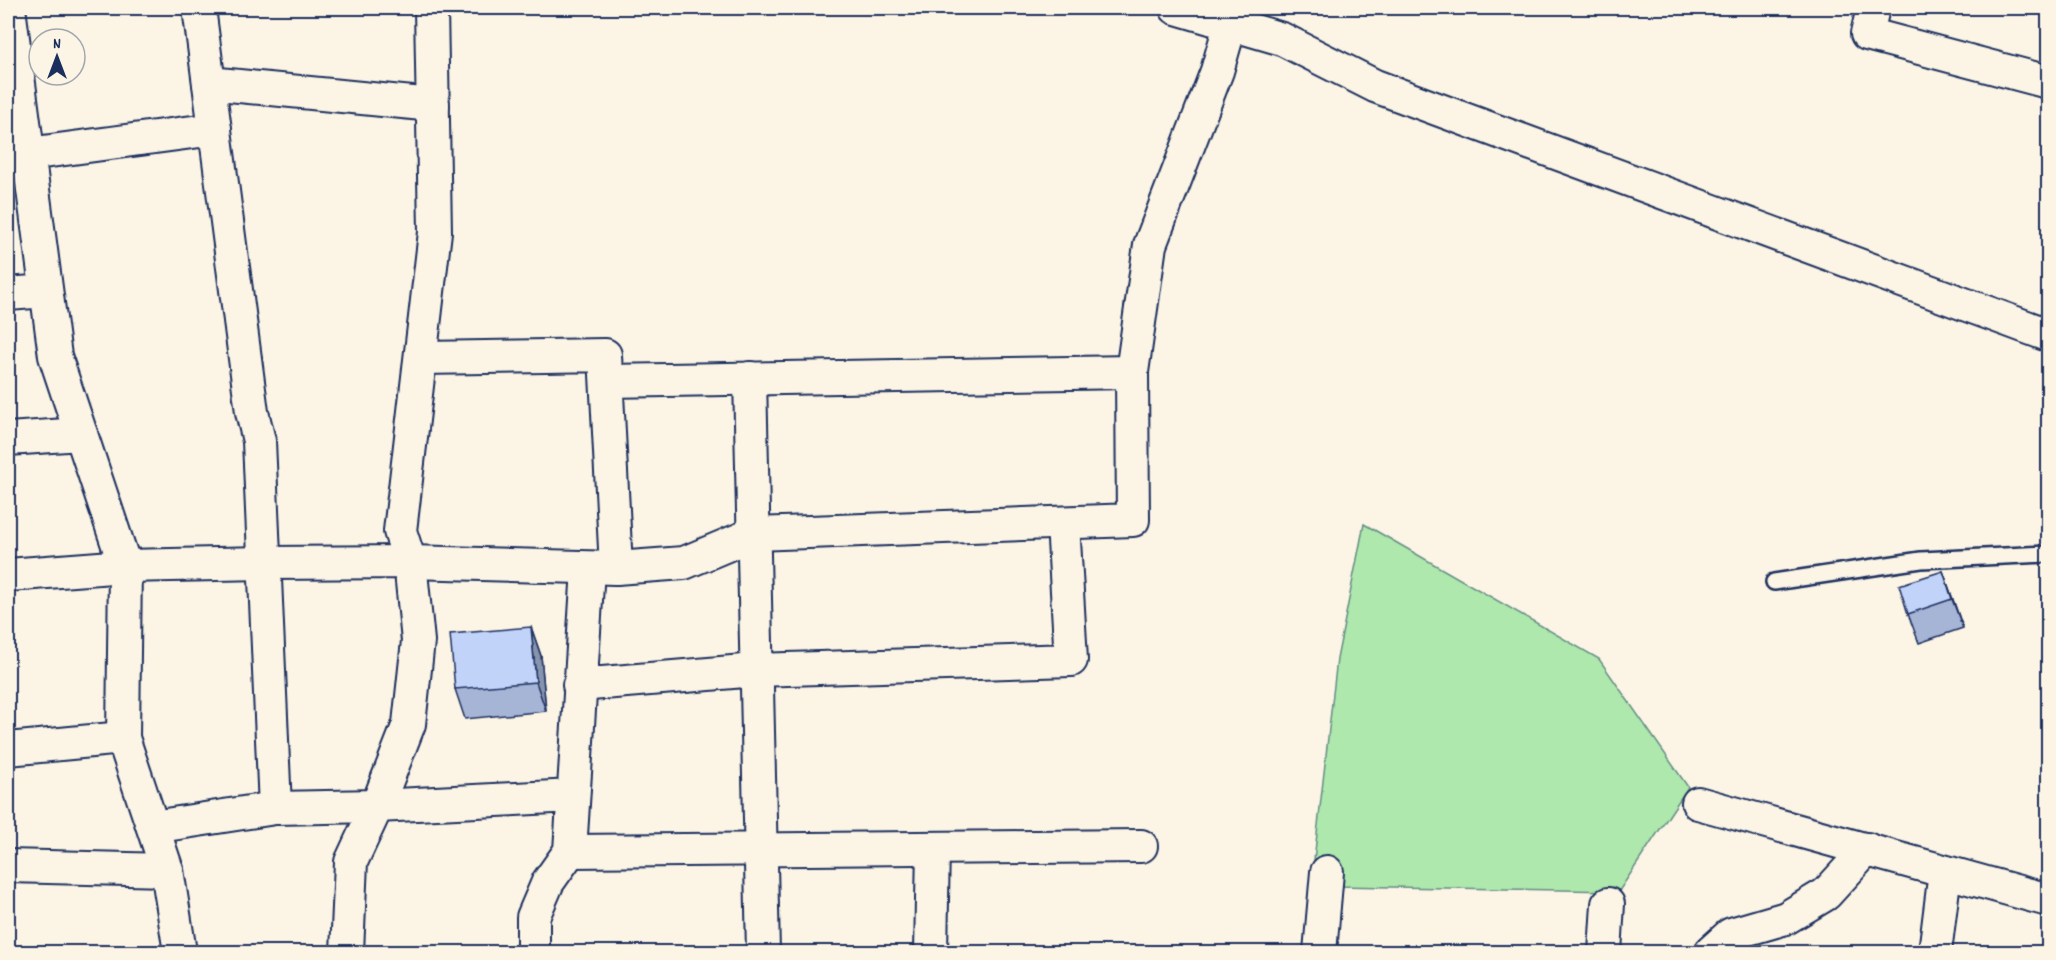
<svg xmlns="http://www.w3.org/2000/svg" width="2056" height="960" font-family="Dekko,sans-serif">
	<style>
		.green { fill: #aee8ac; stroke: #648c85; stroke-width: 1.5 }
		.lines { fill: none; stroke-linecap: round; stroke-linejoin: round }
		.service-casing { stroke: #1b2f5e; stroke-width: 20 }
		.minor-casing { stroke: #1b2f5e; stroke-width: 36 }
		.service { stroke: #fcf5e5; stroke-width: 15 }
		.minor { stroke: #fcf5e5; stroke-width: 32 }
		.wall { fill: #a6b5d6; stroke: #1b2f5e; stroke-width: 1.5 }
		.shaded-wall { fill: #8794ae; stroke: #1b2f5e; stroke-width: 1.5 }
		.building { fill: #c1d3f9; stroke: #1b2f5e; stroke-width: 1.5 }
	</style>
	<rect width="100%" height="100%" fill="#fcf5e5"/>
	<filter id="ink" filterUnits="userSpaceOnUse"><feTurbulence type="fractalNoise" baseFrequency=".0167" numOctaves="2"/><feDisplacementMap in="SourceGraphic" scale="12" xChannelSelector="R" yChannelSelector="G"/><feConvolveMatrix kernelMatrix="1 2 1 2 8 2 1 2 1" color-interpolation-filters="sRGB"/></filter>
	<g filter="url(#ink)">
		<polygon class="green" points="1364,524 1599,659 1688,787 1619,891 1335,886 1336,863 1314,860 1337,659"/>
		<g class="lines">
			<defs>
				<polyline id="service" points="1774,582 1921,560 2048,554"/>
				<g id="minor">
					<polyline points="9,8 55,356 125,566 123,738 167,870 180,952"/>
					<polyline points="199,8 252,412 259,441 275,808"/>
					<polyline points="1176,8 1282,39 1375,86 2048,335"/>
					<polyline points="1873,8 1867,34 2048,82"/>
					<polyline points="209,83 433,105"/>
					<polyline points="28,154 215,129"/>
					<polyline points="8,294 46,291"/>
					<polyline points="422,358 605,355 616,568"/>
					<polyline points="750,378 763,952"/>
					<polyline points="607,381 1132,372"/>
					<polyline points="8,439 81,434"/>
					<polyline points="8,575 125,566 266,563 410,562 616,568 684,563 753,534 1133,520 1132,372 1150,245 1217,71 1231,22"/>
					<polyline points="579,685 756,670 1071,660 1063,523"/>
					<polyline points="8,749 123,738"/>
					<polyline points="1698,803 2048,900"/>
					<polyline points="153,827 275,808 377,806 573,796"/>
					<polyline points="570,851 1141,846"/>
					<polyline points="8,866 167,870"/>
					<polyline points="347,952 351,862 377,806 409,724 418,641 410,562 400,531 435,232 431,8"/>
					<polyline points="533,952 533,917 548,882 570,851 588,569"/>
					<polyline points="931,952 933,848"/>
					<polyline points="1320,952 1327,872"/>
					<polyline points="1605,952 1608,904"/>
					<polyline points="1711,952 1731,934 1786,918 1826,894 1867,849"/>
					<polyline points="1935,952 1945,872"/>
				</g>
			</defs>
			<use href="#service" class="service-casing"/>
			<use href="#minor" class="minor-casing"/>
			<use href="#service" class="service"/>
			<use href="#minor" class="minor"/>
		</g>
		<g class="wall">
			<polygon points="1943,571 1963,628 1919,643 1908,614"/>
			<polygon points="531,627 541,656 546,711 465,719 455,689"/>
		</g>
		<g class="shaded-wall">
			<polygon points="1943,571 1953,600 1963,628 1952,599"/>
			<polygon points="531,627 541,656 546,711 536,682"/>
		</g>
		<g class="building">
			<polygon points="1943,571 1952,599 1908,614 1899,585"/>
			<polygon points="531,627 536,682 455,689 450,634"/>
		</g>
	</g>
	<rect width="2056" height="960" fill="none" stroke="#fcf5e5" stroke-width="30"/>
	<rect x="15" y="15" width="2026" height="930" fill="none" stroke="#1b2f5e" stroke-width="2" filter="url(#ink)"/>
	<g transform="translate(57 57)"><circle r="28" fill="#fcf5e5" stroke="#a2a6af" stroke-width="1.5"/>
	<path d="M0-4.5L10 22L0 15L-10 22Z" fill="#1b2f5e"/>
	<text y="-9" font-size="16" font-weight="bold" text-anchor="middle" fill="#1b2f5e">N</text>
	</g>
</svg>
